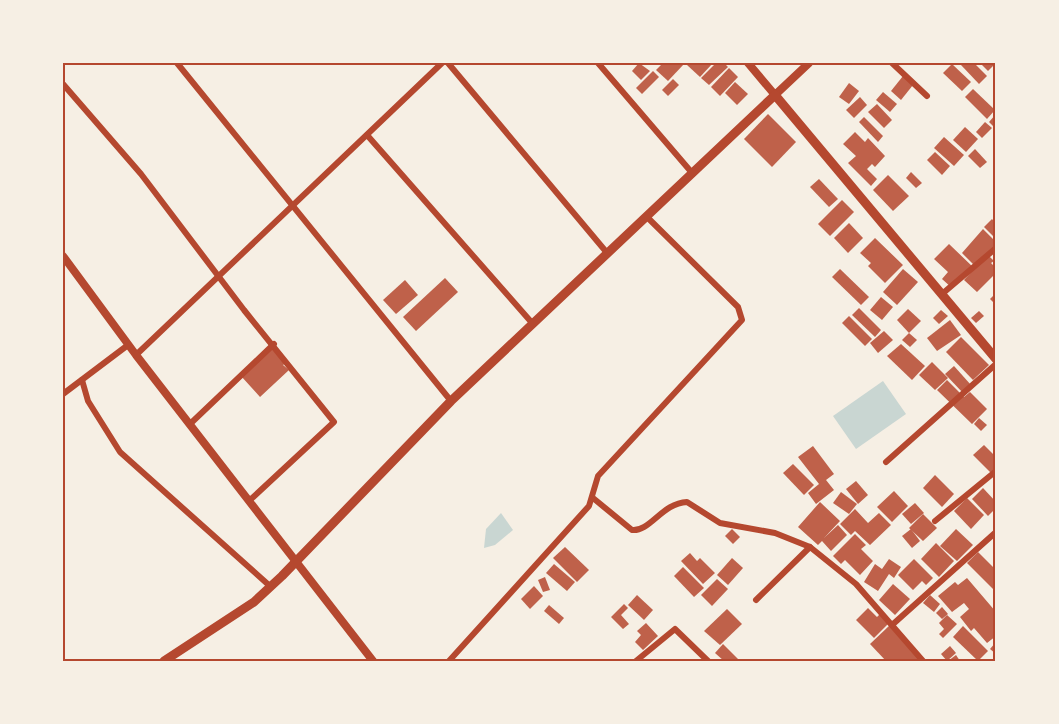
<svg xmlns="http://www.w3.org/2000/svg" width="1059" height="724" font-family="'Nunito Sans',sans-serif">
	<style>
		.water { fill: #c9d6d2 }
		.building { fill: #bf614a }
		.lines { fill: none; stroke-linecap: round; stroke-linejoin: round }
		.minor { stroke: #b5482f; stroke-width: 6 }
		.tertiary { stroke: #b5482f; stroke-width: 8 }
		.primary { stroke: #b5482f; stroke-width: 9 }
		.neatline { fill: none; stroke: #b5482f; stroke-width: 2 }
	</style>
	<rect width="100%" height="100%" fill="#f6efe4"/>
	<g class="water">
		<polygon points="883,381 906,414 856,449 833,416"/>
		<polygon points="501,513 513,530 495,545 484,548 486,529"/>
	</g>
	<g class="building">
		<polygon points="639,63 650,71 641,80 632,71"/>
		<polygon points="663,63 683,63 684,64 668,81 656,70"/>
		<polygon points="689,63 713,63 700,77 687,65"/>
		<polygon points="716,63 724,63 728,67 709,85 701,78"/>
		<polygon points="962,63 974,63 987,76 979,84 961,65"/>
		<polygon points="980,63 996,63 988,71"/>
		<polygon points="952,64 971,82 962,91 943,73"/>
		<polygon points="729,68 738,77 720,96 711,87"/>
		<polygon points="653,71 659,77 642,94 636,88"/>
		<polygon points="903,76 913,85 901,100 891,91"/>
		<polygon points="673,79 679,85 668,96 662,90"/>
		<polygon points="735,82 748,94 737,105 725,93"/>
		<polygon points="849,83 859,91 849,104 839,97"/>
		<polygon points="973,89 995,110 987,119 965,97"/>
		<polygon points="883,92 897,104 890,112 876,100"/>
		<polygon points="860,97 867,105 854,118 846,110"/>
		<polygon points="877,104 892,120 884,128 868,112"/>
		<polygon points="768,114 796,142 772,167 744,139"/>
		<polygon points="996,114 996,129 989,122"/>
		<polygon points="864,117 883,136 878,142 859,122"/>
		<polygon points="985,122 992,128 982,138 976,132"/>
		<polygon points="965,127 978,139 966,152 953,140"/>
		<polygon points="855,132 865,142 868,138 885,156 875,167 872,164 867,169 877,179 871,186 848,163 856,156 843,144"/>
		<polygon points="944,137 964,155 954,166 934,148"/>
		<polygon points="975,149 987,162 980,168 968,156"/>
		<polygon points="935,152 950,166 942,175 927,160"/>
		<polygon points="911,172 922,183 916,188 906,178"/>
		<polygon points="888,175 909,196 893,211 873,190"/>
		<polygon points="819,179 838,199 829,207 810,187"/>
		<polygon points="842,200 854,212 830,236 818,224"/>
		<polygon points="992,219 996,224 996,239 984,227"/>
		<polygon points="849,223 863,238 848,253 834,238"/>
		<polygon points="983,229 996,242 996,247 988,255 994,261 991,263 996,268 996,273 977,292 964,280 976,267 962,253"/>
		<polygon points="875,238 903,265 885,283 868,266 871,263 860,253"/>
		<polygon points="949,244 974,268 952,288 942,279 948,272 934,259"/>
		<polygon points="840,269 869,297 861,305 832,277"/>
		<polygon points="903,269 918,282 897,305 883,292"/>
		<polygon points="445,278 458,292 416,331 403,317"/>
		<polygon points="405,280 418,295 396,314 383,300"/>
		<polygon points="996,293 996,305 990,299"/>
		<polygon points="881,297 893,307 882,320 870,310"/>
		<polygon points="859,308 881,330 875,337 852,315"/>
		<polygon points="908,309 921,321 909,333 897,320"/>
		<polygon points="941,310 948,316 939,324 933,318"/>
		<polygon points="979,311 984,316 976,323 971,318"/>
		<polygon points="849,316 872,339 865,346 842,323"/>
		<polygon points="950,320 961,335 937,351 927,338"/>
		<polygon points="884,331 893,340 878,353 870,343"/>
		<polygon points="909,333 917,340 910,347 902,340"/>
		<polygon points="961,337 989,365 973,380 946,352"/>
		<polygon points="901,344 925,366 912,380 887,356"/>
		<polygon points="272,348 286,363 283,365 289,370 260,397 241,376"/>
		<polygon points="932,362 948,378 935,390 919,375"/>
		<polygon points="954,366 971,385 963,393 945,374"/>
		<polygon points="947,380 964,397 970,392 987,409 972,424 937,390"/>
		<polygon points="979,418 987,425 981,431 974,424"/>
		<polygon points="984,445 996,457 996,470 992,474 973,455"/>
		<polygon points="813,446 834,474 826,480 834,490 816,504 808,493 819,484 798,457"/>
		<polygon points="793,464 814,485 804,495 783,473"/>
		<polygon points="935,475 954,494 942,507 923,488"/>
		<polygon points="856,481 868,495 858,504 846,489"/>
		<polygon points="983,488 996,502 996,508 988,516 972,499"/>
		<polygon points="894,491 908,506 892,522 877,507"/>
		<polygon points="841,492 857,504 849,514 833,503"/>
		<polygon points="967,498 984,515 971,529 954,511"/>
		<polygon points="820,502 840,521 824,538 838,525 847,535 831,551 822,541 818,545 798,527"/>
		<polygon points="915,503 924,513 911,524 902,514"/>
		<polygon points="855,509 868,523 879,513 891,525 870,545 855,531 851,535 840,524"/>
		<polygon points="923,514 937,528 923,541 909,528"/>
		<polygon points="732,529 740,537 733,544 725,536"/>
		<polygon points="911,529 920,541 912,548 902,536"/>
		<polygon points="956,529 973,545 957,561 940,546"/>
		<polygon points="855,534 866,545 861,549 873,561 860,575 845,560 841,564 833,556"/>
		<polygon points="936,543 954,561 939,577 921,559"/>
		<polygon points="565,547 589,570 577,582 553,558"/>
		<polygon points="978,552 996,570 996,586 993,589 967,563"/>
		<polygon points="690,553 697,561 700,558 715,573 703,584 681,561"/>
		<polygon points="732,558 743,568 728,585 717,575"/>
		<polygon points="889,559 901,567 894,578 889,574 878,591 864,582 875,564 882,569"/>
		<polygon points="914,559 933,578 926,585 922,581 913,590 898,575"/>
		<polygon points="554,564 575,582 567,591 546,573"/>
		<polygon points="683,567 704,588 694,597 674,576"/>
		<polygon points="545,577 550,590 543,592 538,580"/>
		<polygon points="967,578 996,612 996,636 987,643 974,628 971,631 960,617 969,609 964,603 952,612 938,596 955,582 958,585"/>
		<polygon points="717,579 728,589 712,606 701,595"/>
		<polygon points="893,584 910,599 895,615 879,600"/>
		<polygon points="534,586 543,596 530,609 521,599"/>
		<polygon points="637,595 653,610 644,620 628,605"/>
		<polygon points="930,595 940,604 934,612 923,603"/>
		<polygon points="624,604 628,608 621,615 629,624 623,629 611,617"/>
		<polygon points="549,605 564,618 559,624 544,611"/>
		<polygon points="942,607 948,614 942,619 936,613"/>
		<polygon points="868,608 877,617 881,613 890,622 874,638 856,620"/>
		<polygon points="727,609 742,624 720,645 704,631"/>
		<polygon points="947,615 957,624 943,638 939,634 944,629 939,623"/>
		<polygon points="646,623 658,636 643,650 635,642 641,635 637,631"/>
		<polygon points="890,625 923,661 886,661 870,644"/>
		<polygon points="963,626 988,651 978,661 953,637"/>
		<polygon points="996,642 996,654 990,649"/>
		<polygon points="723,644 739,660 738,661 724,661 715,653"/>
		<polygon points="950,646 956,653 947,661 941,654"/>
		<polygon points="956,655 960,661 948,661"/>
	</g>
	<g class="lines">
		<g class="minor">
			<polyline points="177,63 451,401"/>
			<polyline points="448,63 608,254"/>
			<polyline points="598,63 693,174"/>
			<polyline points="892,63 927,96"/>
			<polyline points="63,84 141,174 244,310 334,422 249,501"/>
			<polyline points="367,135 533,324"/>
			<polyline points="942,294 996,248"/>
			<polyline points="136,355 442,63"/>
			<polyline points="82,380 88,401 120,452 271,587"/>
			<polyline points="63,394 128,345"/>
			<polyline points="190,424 274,344"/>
			<polyline points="886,462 996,364"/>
			<path d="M593 498 632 530C650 532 662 503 687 502L720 523 775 533 810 547 856 584 923 661"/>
			<polyline points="935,521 996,471"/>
			<polyline points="756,600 810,547"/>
			<polyline points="892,625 996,532"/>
			<polyline points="449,661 589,506 598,476 742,320 738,307 647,217"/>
			<polyline points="636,661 675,629 708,661"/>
		</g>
		<g class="tertiary">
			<polyline points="748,63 775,95 809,63"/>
			<polyline points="63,256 136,355 373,661"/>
		</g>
		<polyline class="primary" points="164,661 254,602 282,576 451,401 775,95 996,359"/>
	</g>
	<rect width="1059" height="724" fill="none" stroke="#f6efe4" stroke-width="129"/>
	<rect x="64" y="64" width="930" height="596" class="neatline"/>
</svg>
